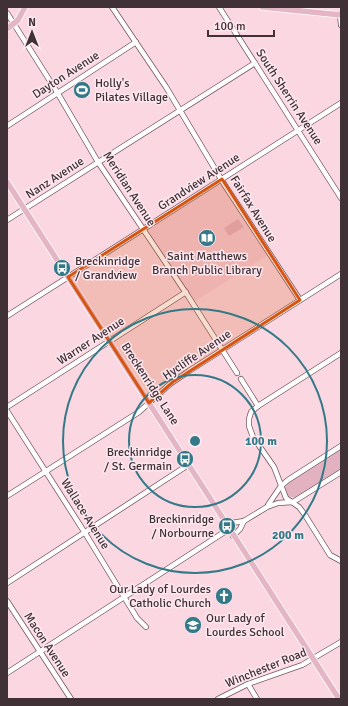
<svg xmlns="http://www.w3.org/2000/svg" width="348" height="706" font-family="Signika,sans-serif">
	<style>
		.built { fill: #f4cad7 }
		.green { fill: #e3b2c1 }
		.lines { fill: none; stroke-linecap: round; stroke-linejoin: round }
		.minor-casing { stroke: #73565f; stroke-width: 6 }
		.major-casing { stroke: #fff; stroke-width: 7 }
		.minor { stroke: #fff; stroke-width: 4.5 }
		.major { stroke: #e4b5c5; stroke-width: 5.5 }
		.marked { fill: #d75510; fill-opacity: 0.2; stroke: #d75510; stroke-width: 3; stroke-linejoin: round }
		.ring { fill: none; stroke: #347987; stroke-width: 2 }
		.labels { text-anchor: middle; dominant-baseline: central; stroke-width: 3; stroke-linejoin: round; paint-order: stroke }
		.street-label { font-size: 12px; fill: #3f3136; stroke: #fee8ef }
		.poi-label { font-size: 12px; fill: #3f3136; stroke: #fee8ef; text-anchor: start }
		.centre { fill: #347987; stroke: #fee8ef; stroke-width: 2 }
		.ring-label { font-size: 12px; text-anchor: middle; font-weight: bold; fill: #347987; stroke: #fee8ef; stroke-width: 3; stroke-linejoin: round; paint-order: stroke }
	</style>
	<rect width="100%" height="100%" fill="#fad7e1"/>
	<polygon class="built" points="218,184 222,184 268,255 194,302 148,231 149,227"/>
	<g class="green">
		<polygon points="238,219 244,227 229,236 224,228"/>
		<polygon points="341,448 341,470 296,498 288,496 284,489 289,482"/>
	</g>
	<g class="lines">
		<defs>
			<g id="minor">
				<polyline points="112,7 166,87 224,184 300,300"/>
				<polyline points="219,7 341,198"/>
				<polyline points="7,13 57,92 98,162 188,296 237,373"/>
				<polyline points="340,14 341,25"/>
				<polyline points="7,126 136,42"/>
				<polyline points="7,220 255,63"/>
				<polyline points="7,316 341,103"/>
				<polyline points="341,353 258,406 251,412 249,419 249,426 253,437 274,467 286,498 299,507 305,515 330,555 341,561"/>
				<polyline points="241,379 258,406"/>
				<polyline points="7,407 186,292"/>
				<polyline points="7,411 85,533 137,618 146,627"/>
				<polyline points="7,496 139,412 170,384 189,371 341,274"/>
				<polyline points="268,505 281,486 288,480 341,446"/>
				<polyline points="226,524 244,521 267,507 278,503 293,502 341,472"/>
				<polyline points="233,536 240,529 244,521"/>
				<polyline points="7,583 188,465"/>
				<polyline points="7,601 71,699"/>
				<polyline points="7,673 229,529"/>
				<polyline points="248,684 257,699"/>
				<polyline points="218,699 248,684 302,665 341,642"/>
			</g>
			<g id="major">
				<polyline points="262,7 341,15"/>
				<polyline points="7,29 18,20 25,7"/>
				<polyline points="7,182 339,699"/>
			</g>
		</defs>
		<use href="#minor" class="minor-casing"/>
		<use href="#major" class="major-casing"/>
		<use href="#minor" class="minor"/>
		<use href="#major" class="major"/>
	</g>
	<path class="marked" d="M222 179 300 300 173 382 149 403 68 277Z"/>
	<g class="ring">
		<circle cx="195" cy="441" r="66"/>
		<circle cx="195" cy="441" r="132"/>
	</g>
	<defs>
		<symbol id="stadium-disc" viewBox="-11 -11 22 22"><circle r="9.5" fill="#347987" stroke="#fee8ef"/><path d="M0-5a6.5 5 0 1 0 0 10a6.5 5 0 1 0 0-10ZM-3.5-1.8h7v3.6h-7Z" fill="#fff"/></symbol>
		<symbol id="library-disc" viewBox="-11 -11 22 22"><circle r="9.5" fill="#347987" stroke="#fee8ef"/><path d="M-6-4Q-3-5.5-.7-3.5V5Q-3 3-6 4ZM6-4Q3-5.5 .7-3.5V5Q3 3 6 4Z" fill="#fff"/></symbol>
		<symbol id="bus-disc" viewBox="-11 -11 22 22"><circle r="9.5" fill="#347987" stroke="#fee8ef"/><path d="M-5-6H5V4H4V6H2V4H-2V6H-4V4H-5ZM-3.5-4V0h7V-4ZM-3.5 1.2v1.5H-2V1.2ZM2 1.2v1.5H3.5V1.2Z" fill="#fff"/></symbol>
		<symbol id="church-disc" viewBox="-11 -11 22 22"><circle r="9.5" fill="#347987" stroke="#fee8ef"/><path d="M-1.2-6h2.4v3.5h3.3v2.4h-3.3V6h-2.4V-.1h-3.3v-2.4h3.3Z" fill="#fff"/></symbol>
		<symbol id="school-disc" viewBox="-11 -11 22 22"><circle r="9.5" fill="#347987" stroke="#fee8ef"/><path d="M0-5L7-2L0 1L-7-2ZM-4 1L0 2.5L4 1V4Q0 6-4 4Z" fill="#fff"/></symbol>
	</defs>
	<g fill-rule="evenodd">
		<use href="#stadium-disc" x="72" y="80" width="20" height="20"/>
		<use href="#library-disc" x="197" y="228" width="20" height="20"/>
		<use href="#bus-disc" x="52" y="258" width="20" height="20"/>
		<use href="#bus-disc" x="175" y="449" width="20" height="20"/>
		<use href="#bus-disc" x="217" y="516" width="20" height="20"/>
		<use href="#church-disc" x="214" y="586" width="20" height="20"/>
		<use href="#school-disc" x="183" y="615" width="20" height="20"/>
	</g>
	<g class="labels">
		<g class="street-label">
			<text transform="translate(66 75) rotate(-33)">Dayton Avenue</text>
			<text transform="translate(289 97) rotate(57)">South Sherrin Avenue</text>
			<text transform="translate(55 178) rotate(-33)">Nanz Avenue</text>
			<text transform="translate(199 182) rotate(-33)">Grandview Avenue</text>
			<text transform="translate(129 189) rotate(57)">Meridian Avenue</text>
			<text transform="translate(253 209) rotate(58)">Fairfax Avenue</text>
			<text transform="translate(91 341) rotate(-33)">Warner Avenue</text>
			<text transform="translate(197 355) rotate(-34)">Hycliffe Avenue</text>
			<text transform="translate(150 384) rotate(57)">Breckenridge Lane</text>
			<text transform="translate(85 514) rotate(58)">Wallace Avenue</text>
			<text transform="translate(47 645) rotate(57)">Macon Avenue</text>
			<text transform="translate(266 668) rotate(-22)">Winchester Road</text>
		</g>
		<g class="poi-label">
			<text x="95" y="83">Holly's<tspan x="95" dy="14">Pilates Village</tspan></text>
			<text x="207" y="256" text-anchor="middle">Saint Matthews<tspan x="207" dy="14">Branch Public Library</tspan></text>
			<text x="75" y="261">Breckinridge<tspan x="75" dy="14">/ Grandview</tspan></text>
			<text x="172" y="452" text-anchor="end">Breckinridge<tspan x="172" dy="14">/ St. Germain</tspan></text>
			<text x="214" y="519" text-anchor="end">Breckinridge<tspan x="214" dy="14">/ Norbourne</tspan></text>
			<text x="211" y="589" text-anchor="end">Our Lady of Lourdes<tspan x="211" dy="14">Catholic Church</tspan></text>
			<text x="206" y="618">Our Lady of<tspan x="206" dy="14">Lourdes School</tspan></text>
		</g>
	</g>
	<circle cx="195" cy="441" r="6" class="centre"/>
	<g class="ring-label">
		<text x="261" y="445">100 m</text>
		<text x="288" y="539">200 m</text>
	</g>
	<rect width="348" height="706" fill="none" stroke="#3f3136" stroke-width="16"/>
	<g transform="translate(32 32)" stroke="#fee8ef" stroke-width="3" paint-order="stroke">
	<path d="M0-3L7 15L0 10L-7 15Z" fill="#3f3136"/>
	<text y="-6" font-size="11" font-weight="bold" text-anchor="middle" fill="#3f3136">N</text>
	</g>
	<path d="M208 30v6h66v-6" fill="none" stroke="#3f3136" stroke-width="2"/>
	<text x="214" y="30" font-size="12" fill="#3f3136" stroke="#fee8ef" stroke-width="3" paint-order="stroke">100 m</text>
</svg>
